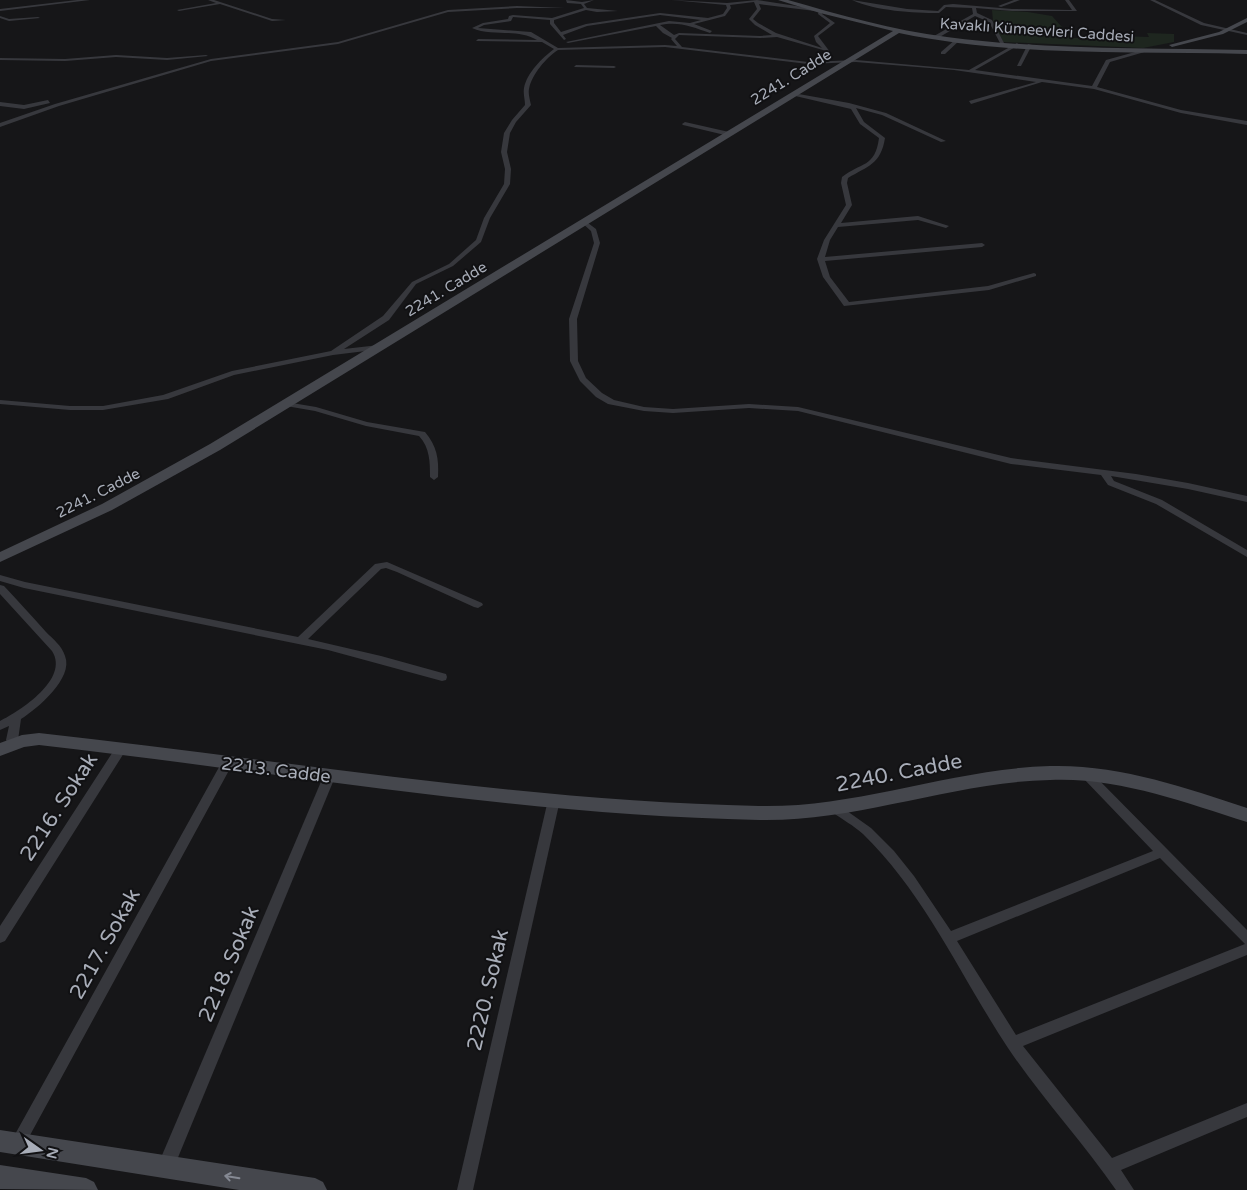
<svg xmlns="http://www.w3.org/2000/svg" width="1247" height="1190" font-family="'Varela Round',sans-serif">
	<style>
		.green { fill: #1e261f }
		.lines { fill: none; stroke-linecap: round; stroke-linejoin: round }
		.street { fill: #37383d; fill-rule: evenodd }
		.secondary { fill: #45474d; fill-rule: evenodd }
		.oneway { stroke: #858993 }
		.labels { text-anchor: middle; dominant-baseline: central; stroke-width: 4; stroke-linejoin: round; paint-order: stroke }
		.far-street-label { font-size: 15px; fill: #a8adb8; stroke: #111113 }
		.street-label { font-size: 18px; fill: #a8adb8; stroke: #111113 }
		.near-street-label { font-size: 21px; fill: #a8adb8; stroke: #111113 }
	</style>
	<rect width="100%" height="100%" fill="#161618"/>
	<polygon class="green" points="992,10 1028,12 1052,16 1072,38 1092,38 1090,35 1149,37 1147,33 1174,34 1174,42 1143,48 1003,42 993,21"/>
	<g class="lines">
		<g class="street">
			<polygon points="77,0 90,0 0,11 0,9"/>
			<polygon points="208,0 214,0 272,19 286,20 272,21 220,4 179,11 177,10 216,3"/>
			<path d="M566 0 582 2 594 0 584 4 587 8 618 11 597 12 586 10 554 20V23L561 32 586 24 660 13 708 18 723 14 727 8 726 5 671 0 727 3 757 0 816 9 815 11 759 4 761 9 753 19 758 23 776 33 822 48 816 42 814 36 830 23 818 14 819 10H821L822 14 835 23 818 36 830 52 777 37 760 38 679 35 675 39 682 47 808 62 856 60 969 70 1017 43 1019 45 975 70 1092 86 1106 60 1146 49 1148 51 1110 62 1097 87 1181 110 1247 121V125L1181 113 1094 89 1042 82 971 104 969 101 1036 82 954 70 856 62 808 64 665 47 558 50C546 58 532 74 529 89 528 94 530 100 531 105L516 122 510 133 507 152 511 169 510 184 490 218 481 242 453 266 416 284 389 320 344 349 379 345 383 347 382 349 333 355 234 375 168 399 103 410H70L0 404V400L70 406H103L163 395 232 371 331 351 383 316 412 282 449 264 476 240 484 218 504 184 505 169 501 152 504 133 512 120 525 105C525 99 523 94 524 88 527 73 542 58 554 49L542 42 476 41 478 39 537 40C517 28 492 37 472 28L483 23 508 19 509 16 513 15 552 18 584 8 581 4 567 3ZM754 2 757 9 749 19 755 25 772 35 760 36 679 33 674 35 660 25C679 21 693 27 710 33L712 31 694 24 725 16 731 8 730 5ZM660 15 701 20 690 23 669 21 566 42 568 43 656 26 663 33 672 38 671 39 677 46 665 45 558 48 531 32 478 28 484 25 511 21 513 17 550 20V24L564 40 566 39 563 35 587 26Z"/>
			<path d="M852 0 907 9 938 11 944 5 953 4 1012 9 1072 10 1065 0H1069L1077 11H1012L976 8 977 13 992 20 1004 43 1002 44 1000 43 989 22 975 16 938 38H934V36L973 14 972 8 946 7 939 13C913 13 876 11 852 0Z"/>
			<polygon points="1014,0 1020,0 1001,7 998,6"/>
			<polygon points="1150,0 1155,0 1204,23 1247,33 1247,35 1201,25"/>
			<polygon points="517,6 565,8 517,8 448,12 338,44 211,61 59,106 0,127 0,123 55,104 211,59 338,42 448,10"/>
			<polygon points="0,16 9,19 38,17 40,18 9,21 0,18"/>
			<polygon points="956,39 960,40 945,54 941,54 941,52"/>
			<polygon points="1028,44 1032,45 1021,66 1017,66"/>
			<polygon points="116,55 167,58 206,55 208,56 167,60 116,57 65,61 0,60 0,58 65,59"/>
			<polygon points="576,65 614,66 616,67 614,68 574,67"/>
			<path d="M793 93 849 103 886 113 946 141 941 142 882 115 856 108 864 122 885 138C881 164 868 166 848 178L847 183 852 205 841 223 918 216 949 226 946 228 918 220 838 227 830 240 825 257 982 243 985 245 982 247 825 261 830 277 849 302 988 286 1034 273 1036 274V276L989 290 844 306 823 277 817 259 824 240 846 205 841 183 842 177C861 162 875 168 879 138L860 124 851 109 791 95Z"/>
			<polygon points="48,100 50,103 24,109 0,106 0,102 24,105"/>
			<polygon points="685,122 729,132 732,134 729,136 683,125 682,124"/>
			<polygon points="584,220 596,229 600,243 577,319 578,361 586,378 602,393 614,400 644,407 673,409 749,404 798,407 1011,458 1136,474 1188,483 1247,496 1247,502 1188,489 1111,476 1114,481 1162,500 1247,550 1247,557 1156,504 1108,485 1101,475 1011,464 798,411 749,408 673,413 644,411 608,404 596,397 580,381 570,361 569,319 594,243 591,231 581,222"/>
			<path d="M286 402 316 407 367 422 425 432C437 446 439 459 438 477L434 480 430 477C430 462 430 448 419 436L366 426 315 411 286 406Z"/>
			<polygon points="387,562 482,603 483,605 478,608 474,607 397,572 386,568 381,569 308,639 381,656 446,674 447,677 446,680 442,681 328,650 24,588 0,581 0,575 25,582 298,637 375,564"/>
			<path d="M0 585 4 586C18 601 32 616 46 632 53 639 62 646 65 656 74 678 37 709 21 719L18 740 16 743H8L6 740 9 726 0 730V721C20 711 70 679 52 651L0 594Z"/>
			<polygon points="120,746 124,747 126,750 124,753 5,941 0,943 0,926 116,747"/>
			<polygon points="227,759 231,760 233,763 23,1148 18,1151 13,1148 10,1143 13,1138 223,760"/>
			<path d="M1087 771 1091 772 1247 930V955L1023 1046 1112 1158 1247 1103V1117L1121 1170 1134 1190H1116C1082 1141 1041 1097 1008 1048 961 977 925 894 863 834 854 826 842 819 832 812L830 809 832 806 836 804 840 806 871 828 894 851 914 876 951 931 1153 851 1083 778 1081 775 1083 772ZM1160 858 1245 944 1016 1035 957 941Z"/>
			<polygon points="329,773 333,774 335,777 172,1172 166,1174 160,1172 158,1166 160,1160 323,777 325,774"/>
			<polygon points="554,795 558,797 560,800 473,1190 457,1190 548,800 550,797"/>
		</g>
		<g class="secondary">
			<path d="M778 0H788C840 15 893 30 947 37 1046 50 1147 48 1247 50V54C1132 51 1013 57 899 33L220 450 112 510 0 562V552L102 504 210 444 893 31 820 13Z"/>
			<polygon points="1247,18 1247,22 1223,34 1172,47 1169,45 1219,32"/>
			<path d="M39 733C279 759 517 801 759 806 858 808 951 769 1050 766 1118 764 1184 787 1247 808V822C1183 802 1118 777 1050 780 952 782 858 822 759 820 517 815 279 772 39 745L24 747 0 756V743L22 735Z"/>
			<polygon points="0,1130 315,1178 323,1182 327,1190 239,1190 0,1152"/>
			<polygon points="0,1165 86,1178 94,1182 98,1190 0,1189"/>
		</g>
	</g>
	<defs><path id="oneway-shaft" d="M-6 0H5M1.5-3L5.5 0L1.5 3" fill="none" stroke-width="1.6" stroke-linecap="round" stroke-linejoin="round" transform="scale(1.25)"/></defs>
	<use class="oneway" href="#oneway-shaft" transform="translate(232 1177) rotate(-171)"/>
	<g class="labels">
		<g class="far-street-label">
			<text transform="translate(1037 30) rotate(4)">Kavaklı Kümeevleri Caddesi</text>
			<text transform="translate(791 77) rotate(-32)">2241. Cadde</text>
			<text transform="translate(446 289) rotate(-31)">2241. Cadde</text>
			<text transform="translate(98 493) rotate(-27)">2241. Cadde</text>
		</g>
		<g class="street-label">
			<text transform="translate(276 770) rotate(7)">2213. Cadde</text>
		</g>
		<g class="near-street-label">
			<text transform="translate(899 773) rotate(-11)">2240. Cadde</text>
			<text transform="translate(59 807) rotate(-57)">2216. Sokak</text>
			<text transform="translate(105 944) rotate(-61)">2217. Sokak</text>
			<text transform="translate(229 964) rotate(-67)">2218. Sokak</text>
			<text transform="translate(488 990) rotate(-77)">2220. Sokak</text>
		</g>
	</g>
	<g transform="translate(40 1150) rotate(104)" stroke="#111113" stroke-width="4" paint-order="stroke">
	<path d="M0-4L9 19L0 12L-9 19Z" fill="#a8adb8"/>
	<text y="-8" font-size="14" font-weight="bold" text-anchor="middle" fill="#a8adb8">N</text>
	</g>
</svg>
